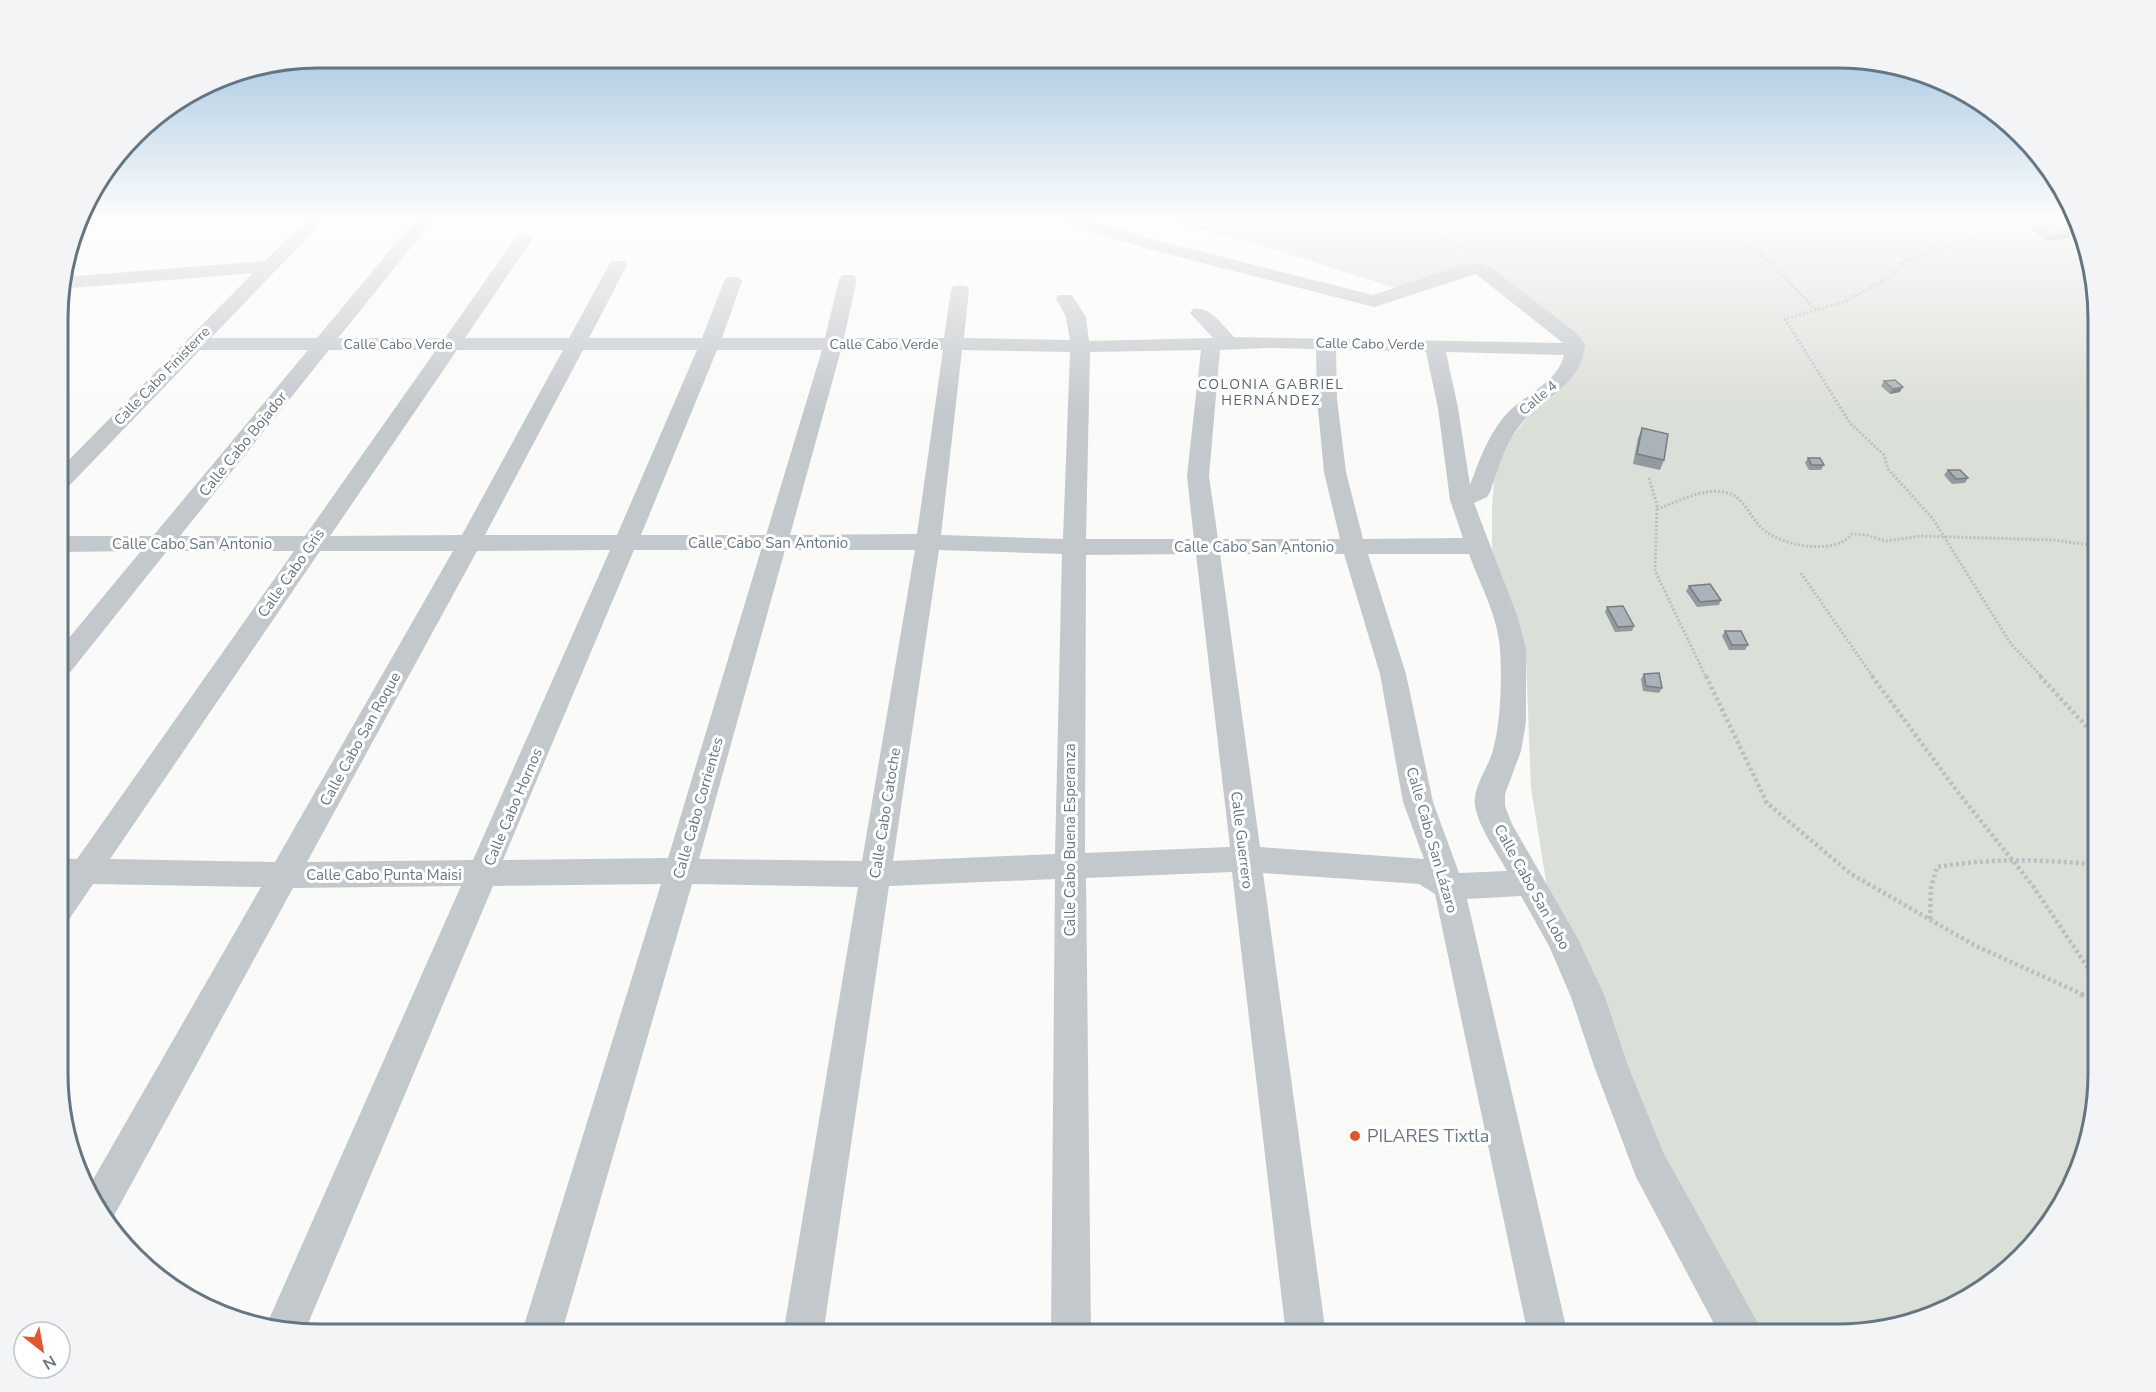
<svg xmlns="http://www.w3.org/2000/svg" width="2156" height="1392" font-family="'Nunito Sans',sans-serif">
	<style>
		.green { fill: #dadfd7 }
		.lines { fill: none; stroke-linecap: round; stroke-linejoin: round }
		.path-far2 { stroke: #bbbfc2; stroke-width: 3; stroke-dasharray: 2 2; stroke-linecap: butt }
		.path-far1 { stroke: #bbbfc2; stroke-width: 4.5; stroke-dasharray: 3 3; stroke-linecap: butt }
		.path { stroke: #bbbfc2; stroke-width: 5; stroke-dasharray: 4.5 4.5; stroke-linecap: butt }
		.minor { fill: #c3c8cc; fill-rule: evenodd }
		.wall { fill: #929a9f }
		.shaded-wall { fill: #777d82 }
		.building { fill: #aab3b9; stroke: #777d82; stroke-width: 1.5 }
		.poi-dot { fill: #e4572e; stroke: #fff; stroke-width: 2 }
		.labels { text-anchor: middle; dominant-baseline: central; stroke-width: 6; stroke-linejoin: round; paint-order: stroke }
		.far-street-label { font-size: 14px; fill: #657683; stroke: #fff }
		.far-neighbourhood-label { font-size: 14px; letter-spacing: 1.5px; fill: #57646e; stroke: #fff }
		.street-label { font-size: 15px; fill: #657683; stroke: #fff }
		.near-poi-label { font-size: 18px; fill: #657683; stroke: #fff; text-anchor: start }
		.rim { fill: none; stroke: #657683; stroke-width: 3 }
	</style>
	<rect width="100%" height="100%" fill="#fafaf8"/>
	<polygon class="green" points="1165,219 2073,219 2098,302 2098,1090 2085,1157 2055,1219 1968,1300 1854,1334 1755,1334 1659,1170 1547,887 1531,788 1526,659 1492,550 1492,508 1496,457 1582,349 1478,262 1399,289 1276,250"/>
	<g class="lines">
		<g class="path-far2">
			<polyline points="1413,219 1467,251"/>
			<polyline points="1703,219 1740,240 1768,261 1814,308 1820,309 1844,302 1888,278 1906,261 1958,244 2010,219"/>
			<polyline points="1887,219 1935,249"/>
			<polyline points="1820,309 1785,319 1850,423 1884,455 1888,469 1933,519 2011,644 2042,677"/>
			<polyline points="1649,478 1657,505 1655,571 1706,677"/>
			<path d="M1657 509C1678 502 1705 486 1728 493 1745 498 1750 518 1763 529 1781 546 1835 556 1852 534L1866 535 1886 541 1921 536 2053 540 2098 546"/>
			<polyline points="1801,573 1873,677"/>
		</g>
		<g class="path-far1">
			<polyline points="1706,676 1767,803 1851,874 1976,946 2084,995"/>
			<polyline points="1872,676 1957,791 2033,886 2098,983"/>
			<polyline points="2040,676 2098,739"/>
			<path d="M1930 919 1931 888 1937 867C1991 858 2044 859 2098 865"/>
		</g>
		<polyline class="path" points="2080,994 2098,1002"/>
		<path class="minor" d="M307 219H325L211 338H317L416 219H434L338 338H445L518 234H530L533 238 465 338H569L609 265 612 261H624L627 265 589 338H702L724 281 727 277H739L742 281 722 338H825L839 279 842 275H854L857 279 844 338H944L951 290 953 286H967L969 290 964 338 1070 340 1066 317 1056 299 1058 295H1072L1086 317 1089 341 1213 338 1190 313 1193 309C1210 305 1223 326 1234 337L1563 343 1476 274 1374 307 1148 249 1064 223 1061 219H1086L1160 241 1373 295 1458 266 1477 263 1489 266 1575 332 1585 344C1582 387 1540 397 1518 428 1504 446 1498 470 1490 492L1487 497 1474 503 1518 618 1526 648V722L1521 751 1505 794V806L1512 824 1578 939 1605 997 1628 1066 1663 1152 1756 1320 1762 1334 1720 1335 1636 1177 1594 1066 1571 997 1549 946 1521 896 1467 899 1568 1335H1528L1435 894 1419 884 1263 873 1326 1335H1286L1232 872 1086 878 1091 1335H1051L1055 879 889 886 823 1335H783L858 887 692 884 561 1335H521L661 884 493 886 304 1333 266 1326 461 886 293 888 110 1223 92 1204 87 1190 261 887 93 884 70 918 59 922V858L77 859 294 551H167L68 675 59 677V650L141 551 59 552V536H153L308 350H200L67 488 59 490V470L253 273 60 289 62 277 265 261ZM1267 348 1316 349 1317 399 1324 472 1340 539H1218L1209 476 1220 350ZM1336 349 1426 352 1438 408 1450 500 1463 538 1363 539 1346 472 1337 399ZM329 350H436L305 536H180ZM457 350H563L462 535 330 536ZM583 350H697L617 535H485ZM717 350H822L766 535H641ZM841 350H943L917 534 790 535ZM962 350 1070 352 1063 539 941 535ZM1201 350 1187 476 1194 539H1086L1090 352ZM1446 352 1564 355C1557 385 1521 395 1503 418 1487 438 1479 461 1470 485L1458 408ZM610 550 473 860 307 862 477 551ZM634 550H761L668 858 503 860ZM785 550H915L862 861 699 859ZM939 550 1062 554 1055 854 893 861ZM320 551H453L275 862 110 859ZM1196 554 1230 847 1085 853 1086 555ZM1220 554H1344L1380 674 1403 802 1424 859 1260 847ZM1368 554H1469C1480 584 1498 617 1500 649 1502 679 1501 720 1493 750 1489 767 1472 787 1475 806 1479 828 1496 851 1507 871L1459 873 1433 802 1406 674Z"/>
	</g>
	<g class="wall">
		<polygon points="2035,226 2068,238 2048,241 2032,231"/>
		<polygon points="1884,381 1900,392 1890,394 1881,386"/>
		<polygon points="1642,428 1664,460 1660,470 1633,464 1638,438"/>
		<polygon points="1808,458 1824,465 1821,470 1809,470 1805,463"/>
		<polygon points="1948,470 1968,478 1965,483 1952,484 1944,475"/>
		<polygon points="1689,586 1721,600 1719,605 1697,607 1686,591"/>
		<polygon points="1607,607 1634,626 1632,631 1615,632 1605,612"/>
		<polygon points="1725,631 1748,645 1745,650 1729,650 1722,636"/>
		<polygon points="1644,674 1662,688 1659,693 1643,691 1641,679"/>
	</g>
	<g class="shaded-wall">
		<polygon points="2071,233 2068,238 2048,241 2051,236"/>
		<polygon points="1903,387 1900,392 1890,394 1893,389"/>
	</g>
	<g class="building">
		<polygon points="2054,224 2071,233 2051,236 2035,226"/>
		<polygon points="1895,380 1903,387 1893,389 1884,381"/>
		<polygon points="1642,428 1668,434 1664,460 1637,454"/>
		<polygon points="1808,458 1820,458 1824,465 1812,465"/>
		<polygon points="1948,470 1960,470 1968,478 1956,479"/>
		<polygon points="1710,584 1721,600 1700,602 1689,586"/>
		<polygon points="1623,606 1634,626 1618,627 1607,607"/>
		<polygon points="1725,631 1741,631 1748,645 1732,645"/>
		<polygon points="1659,673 1662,688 1646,686 1644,674"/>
	</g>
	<linearGradient id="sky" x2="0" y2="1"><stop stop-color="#96bcdc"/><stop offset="0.53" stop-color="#fdfdfc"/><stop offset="1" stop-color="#fdfdfc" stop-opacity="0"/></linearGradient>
	<rect width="2156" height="413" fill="url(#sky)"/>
	<circle class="poi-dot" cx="1355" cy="1136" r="6"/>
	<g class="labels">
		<g class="far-street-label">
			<text x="398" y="344">Calle Cabo Verde</text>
			<text x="884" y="344">Calle Cabo Verde</text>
			<text transform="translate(1370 344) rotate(1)">Calle Cabo Verde</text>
			<text transform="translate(162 376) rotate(-46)">Calle Cabo Finisterre</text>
			<text transform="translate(1538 398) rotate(-40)">Calle 4</text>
		</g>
		<g class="far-neighbourhood-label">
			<text x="1271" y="384">COLONIA GABRIEL<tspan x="1271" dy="16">HERNÁNDEZ</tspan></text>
		</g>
		<g class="street-label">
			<text transform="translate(243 444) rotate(-51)">Calle Cabo Bojador</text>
			<text x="768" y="543">Calle Cabo San Antonio</text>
			<text x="192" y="544">Calle Cabo San Antonio</text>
			<text x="1254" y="547">Calle Cabo San Antonio</text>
			<text transform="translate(291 573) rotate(-55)">Calle Cabo Gris</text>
			<text transform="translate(360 739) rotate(-61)">Calle Cabo San Roque</text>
			<text transform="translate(513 807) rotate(-67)">Calle Cabo Hornos</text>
			<text transform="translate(698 808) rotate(-74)">Calle Cabo Corrientes</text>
			<text transform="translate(885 813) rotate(-81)">Calle Cabo Catoche</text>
			<text transform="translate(1070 840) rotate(-90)">Calle Cabo Buena Esperanza</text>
			<text transform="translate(1242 840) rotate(83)">Calle Guerrero</text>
			<text transform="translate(1432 840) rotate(74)">Calle Cabo San Lázaro</text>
			<text x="384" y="875">Calle Cabo Punta Maisi</text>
			<text transform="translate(1532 887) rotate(61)">Calle Cabo San Lobo</text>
		</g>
		<g class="near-poi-label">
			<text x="1367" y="1136">PILARES Tixtla</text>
		</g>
	</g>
	<path d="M0 0H2156V1392H0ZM319 68H1837A251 251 0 0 1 2088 319V1073A251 251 0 0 1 1837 1324H319A251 251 0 0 1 68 1073V319A251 251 0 0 1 319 68Z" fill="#f3f4f5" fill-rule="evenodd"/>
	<path class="rim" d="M319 68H1837A251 251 0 0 1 2088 319V1073A251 251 0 0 1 1837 1324H319A251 251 0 0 1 68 1073V319A251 251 0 0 1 319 68Z"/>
	<g transform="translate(42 1350) rotate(149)"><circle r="28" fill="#ffffff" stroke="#c1c8cd" stroke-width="1.5"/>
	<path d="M0-4.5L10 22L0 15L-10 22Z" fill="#e4572e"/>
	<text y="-9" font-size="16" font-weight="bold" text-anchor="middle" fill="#657683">N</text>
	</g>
</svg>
